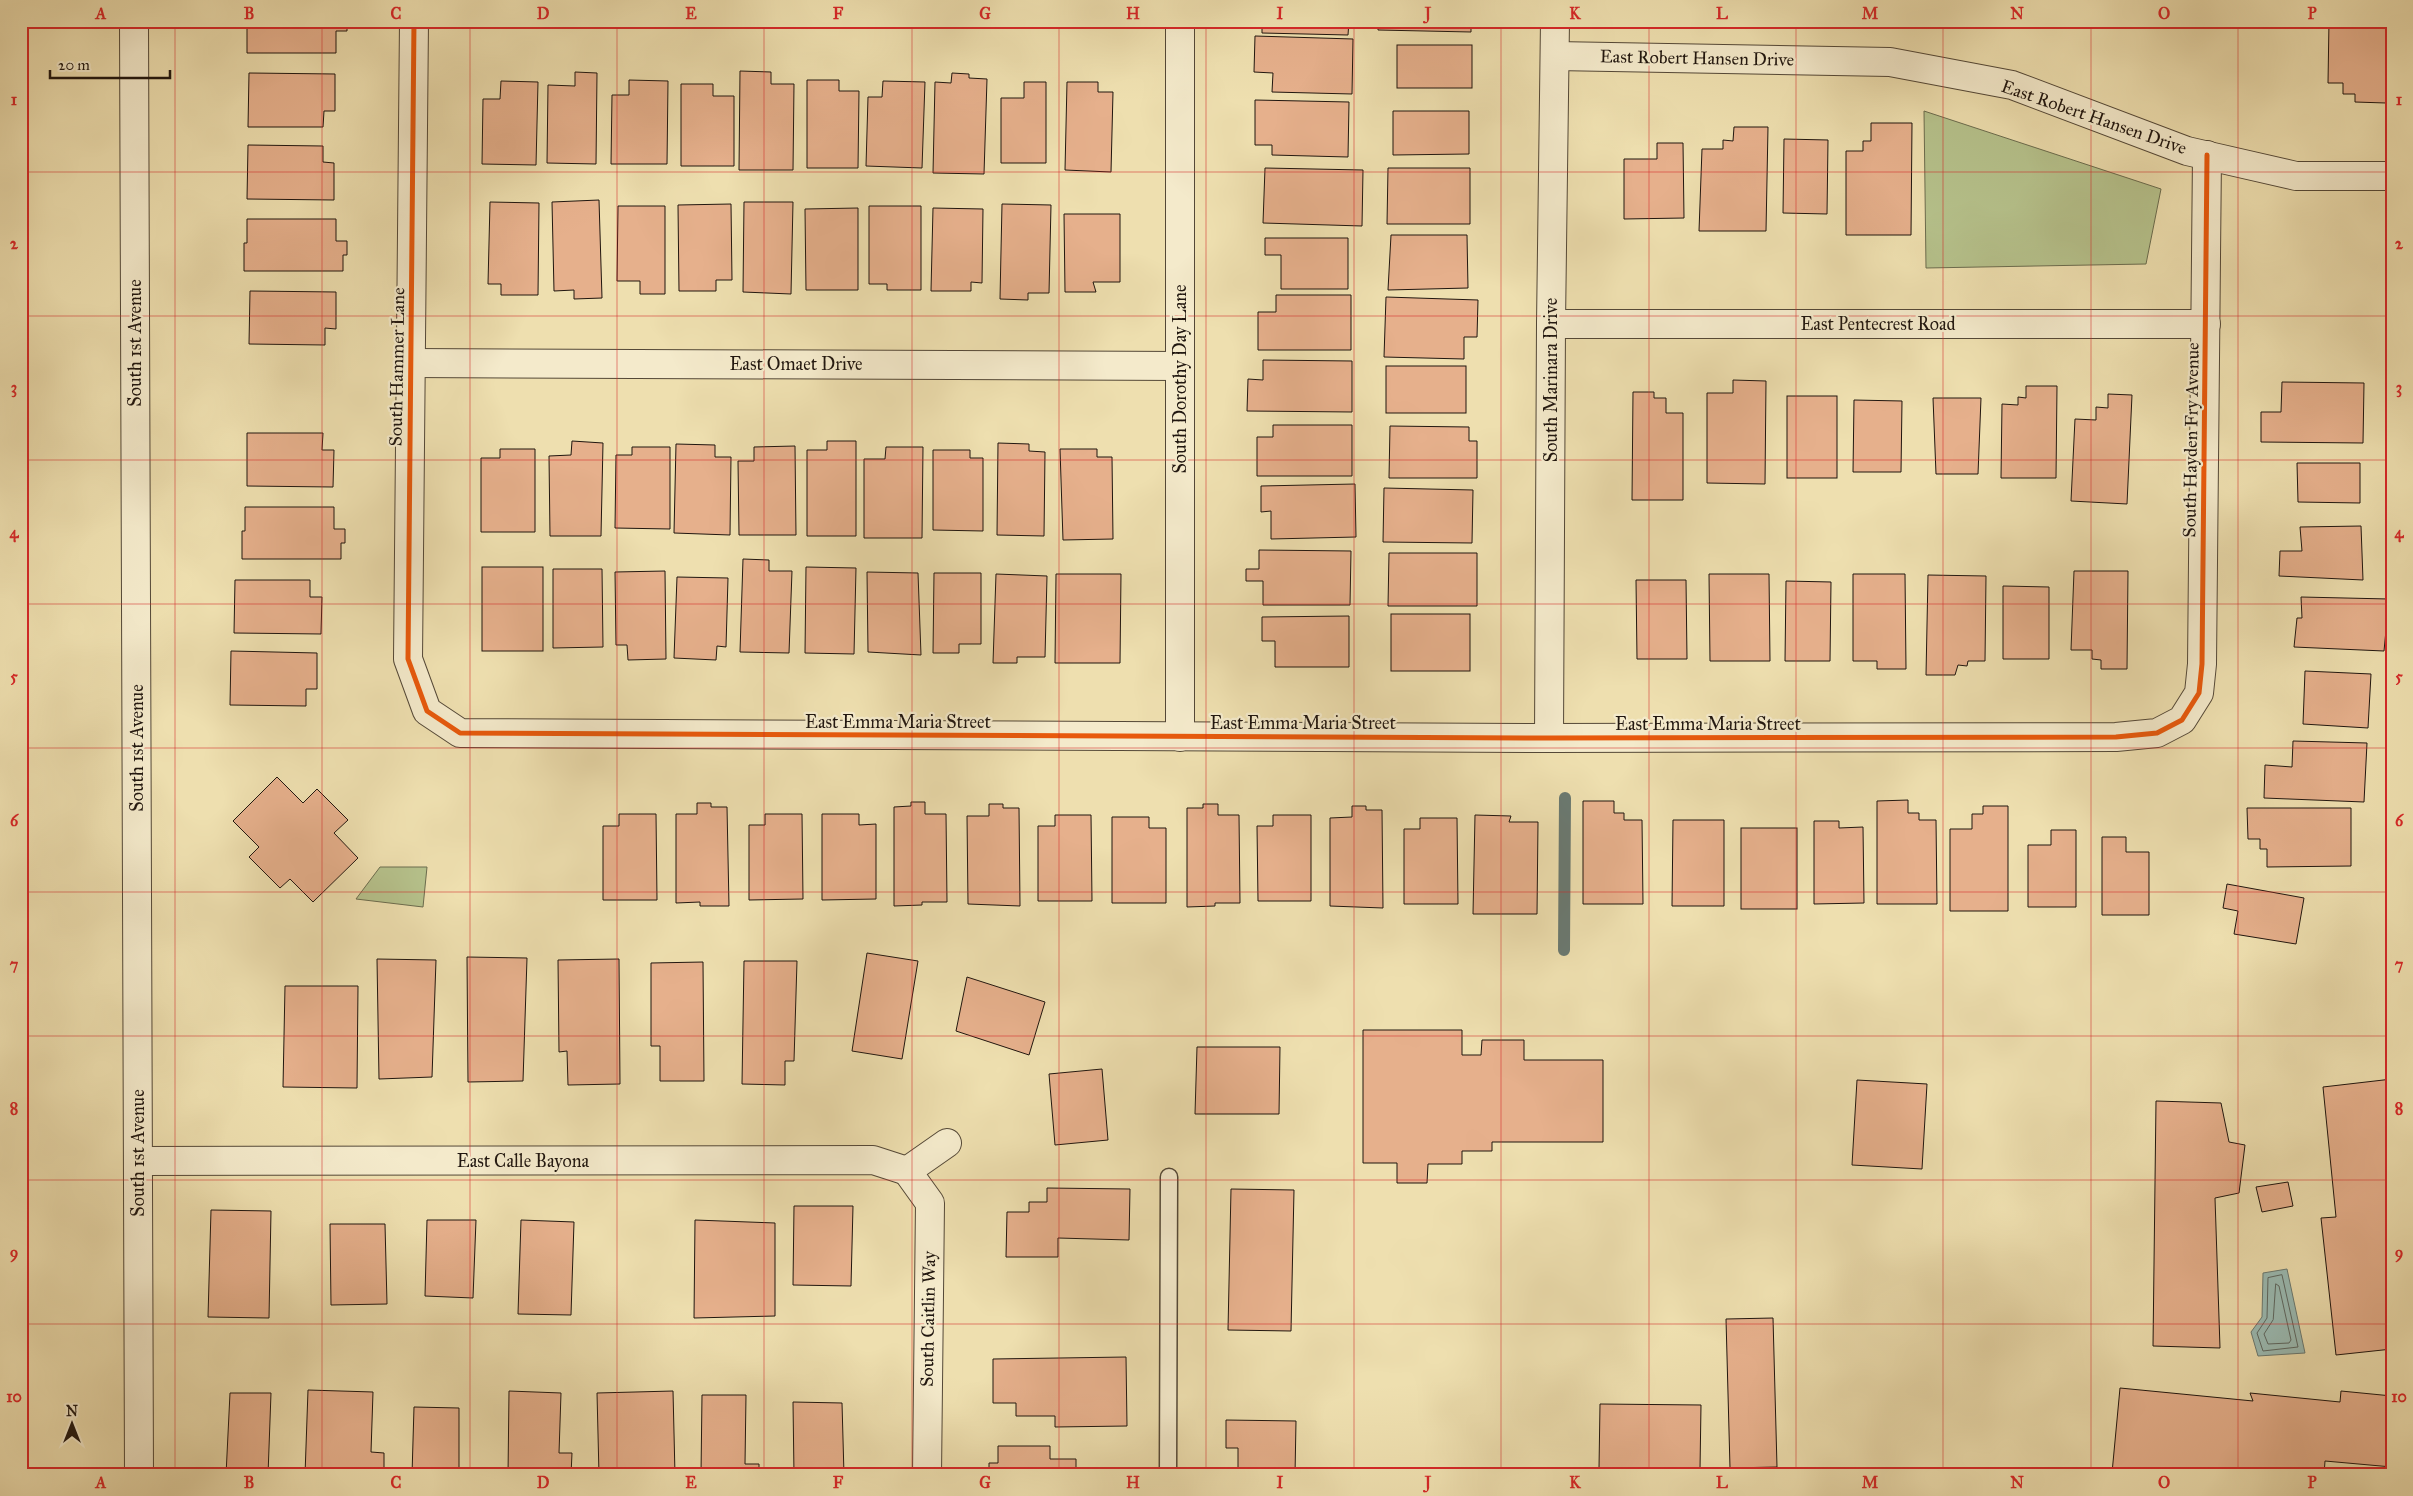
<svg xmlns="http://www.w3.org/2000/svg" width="2413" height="1496" font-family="'IM FELL Great Primer',serif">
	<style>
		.green { fill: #b6c28c; stroke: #6b6c4e }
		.water { fill: #9bbbb3; stroke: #6a7971 }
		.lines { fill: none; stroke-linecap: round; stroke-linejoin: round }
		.shore { stroke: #5e6861; stroke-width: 1 }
		.stream { stroke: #6a7971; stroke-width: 12 }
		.building { fill: #e6b08c; stroke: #20160f }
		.lane-casing { stroke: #544837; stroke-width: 19 }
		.street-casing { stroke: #544837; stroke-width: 30 }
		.lane { stroke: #f4eacb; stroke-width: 16 }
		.street { stroke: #f4eacb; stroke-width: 28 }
		.cycleway-casing { stroke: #f4eacb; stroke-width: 8 }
		.cycleway { stroke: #e8590c; stroke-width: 5 }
		.grid { fill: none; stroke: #d62828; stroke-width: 1; stroke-opacity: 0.55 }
		.labels { text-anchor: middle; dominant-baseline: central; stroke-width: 4.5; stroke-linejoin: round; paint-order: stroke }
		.street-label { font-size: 18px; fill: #20160f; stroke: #f4eacb }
		.neatline { fill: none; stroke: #d62828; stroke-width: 2 }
		.grid-label { font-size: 16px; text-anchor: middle; font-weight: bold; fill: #d62828 }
	</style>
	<rect width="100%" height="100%" fill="#eedfaf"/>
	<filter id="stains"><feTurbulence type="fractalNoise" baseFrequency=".004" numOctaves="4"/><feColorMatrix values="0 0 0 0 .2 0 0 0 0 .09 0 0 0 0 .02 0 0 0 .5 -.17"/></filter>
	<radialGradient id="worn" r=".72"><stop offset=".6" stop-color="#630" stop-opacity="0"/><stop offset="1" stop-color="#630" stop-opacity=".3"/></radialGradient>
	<g class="green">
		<polygon points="1924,111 2161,189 2146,264 1926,268"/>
		<polygon points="380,867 427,867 423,907 356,899"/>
	</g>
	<polygon class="water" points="2287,1269 2305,1353 2258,1356 2251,1332 2262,1317 2263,1273"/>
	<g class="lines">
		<g class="shore">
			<polygon points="2282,1275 2298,1347 2263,1351 2257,1333 2267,1318 2268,1278"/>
			<polygon points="2276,1284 2279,1286 2291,1340 2289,1343 2268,1344 2264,1334 2273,1320"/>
		</g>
		<polyline class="stream" points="1564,950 1565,798"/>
	</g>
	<g class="building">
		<polygon points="244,21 347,21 347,31 336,31 336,53 247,53 247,28 244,28"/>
		<polygon points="1262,21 1349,21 1348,35 1262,33"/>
		<polygon points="1378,21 1471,21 1471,32 1378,30"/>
		<polygon points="2329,21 2388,21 2386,103 2355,102 2355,94 2343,94 2343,83 2328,83"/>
		<polygon points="1255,36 1353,39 1352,94 1272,92 1273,73 1254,72"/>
		<rect x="1397" y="45" width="75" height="43"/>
		<polygon points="740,71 771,72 771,84 794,84 793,170 739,170"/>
		<polygon points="575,72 597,73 596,164 547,163 548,85 575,86"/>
		<polygon points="249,73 335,74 335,111 324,111 323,127 248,127"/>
		<polygon points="952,73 969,74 969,78 987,79 984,174 933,173 935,82 951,83"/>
		<polygon points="629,80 668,81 667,164 611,164 612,95 629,95"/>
		<polygon points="807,80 839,80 839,91 859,91 858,168 807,168"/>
		<polygon points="501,81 538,82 536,165 482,164 483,99 500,99"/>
		<polygon points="883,81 925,82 922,168 866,166 868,97 882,97"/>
		<polygon points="1024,82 1046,82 1046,163 1001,163 1001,98 1024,98"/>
		<polygon points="1067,82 1098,82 1098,92 1113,92 1111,172 1065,170"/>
		<polygon points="681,84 713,84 713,96 734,96 734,166 681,166"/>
		<polygon points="1255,100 1349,102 1348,157 1272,155 1272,145 1255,145"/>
		<polygon points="1393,111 1469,111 1469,154 1393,155"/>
		<polygon points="1871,123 1912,123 1911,235 1846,235 1846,151 1863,151 1863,141 1871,141"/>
		<polygon points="1734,127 1768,127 1766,231 1699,231 1702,149 1723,149 1723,140 1733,141"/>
		<polygon points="1784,139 1828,140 1827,214 1783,213"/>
		<polygon points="1657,143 1683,143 1684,218 1624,219 1624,159 1657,159"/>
		<polygon points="248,145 323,146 323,162 334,163 334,200 247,199"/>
		<polygon points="1265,168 1363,170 1362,226 1263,223"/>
		<polygon points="1388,168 1470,168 1470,224 1387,224"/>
		<polygon points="599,200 602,298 574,299 574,290 554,291 552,202"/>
		<polygon points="490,202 539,203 538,295 501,295 501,284 488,284"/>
		<polygon points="744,202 793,202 791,294 743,292"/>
		<polygon points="731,204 732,280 716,280 716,291 679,291 678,205"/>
		<polygon points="1002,204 1051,205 1049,293 1028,293 1028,300 1000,299"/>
		<polygon points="618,206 665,206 665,294 640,294 640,281 617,281"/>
		<polygon points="869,206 921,206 921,290 887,290 887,284 869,284"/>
		<polygon points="858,208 858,290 806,290 805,209"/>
		<polygon points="933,208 983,209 982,283 971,282 971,291 931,291"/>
		<polygon points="1064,214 1120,214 1120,282 1093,282 1096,292 1065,292"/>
		<polygon points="247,219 336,219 336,241 347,241 347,255 343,255 343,271 244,271 244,243 247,243"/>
		<polygon points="1391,235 1467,235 1468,288 1388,290"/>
		<polygon points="1265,238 1348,238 1348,289 1281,289 1281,255 1265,255"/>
		<polygon points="250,291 336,292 336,329 325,328 325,345 249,344"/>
		<polygon points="1276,295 1351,295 1351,350 1258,350 1258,312 1276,312"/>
		<polygon points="1386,297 1478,300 1477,337 1464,337 1464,359 1384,357"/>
		<polygon points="1263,360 1352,361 1352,412 1247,411 1248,379 1263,380"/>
		<rect x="1386" y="366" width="80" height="47"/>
		<polygon points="1733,380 1766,381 1765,484 1707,483 1707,393 1733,393"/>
		<polygon points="2282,382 2364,383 2363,443 2261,442 2261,412 2281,412"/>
		<polygon points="2026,386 2057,386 2056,478 2001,478 2002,404 2018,405 2018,397 2026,398"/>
		<polygon points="1633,392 1654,392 1654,398 1666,398 1666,413 1683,413 1683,500 1632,500"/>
		<polygon points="2108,394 2132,395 2127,504 2071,501 2075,419 2096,420 2096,407 2108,408"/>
		<rect x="1787" y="396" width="50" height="82"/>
		<polygon points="1933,398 1981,398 1978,474 1936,474"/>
		<polygon points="1854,400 1902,401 1901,472 1853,472"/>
		<polygon points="1273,425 1352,425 1352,476 1257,476 1257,437 1273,437"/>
		<polygon points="1390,426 1469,427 1469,441 1477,441 1477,478 1389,478"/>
		<polygon points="247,433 323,433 322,450 334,450 333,487 247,486"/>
		<polygon points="572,441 603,443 601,536 550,536 549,456 571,455"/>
		<polygon points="827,441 856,441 856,536 807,536 807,450 827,450"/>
		<polygon points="998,443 1029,444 1029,451 1045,452 1044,536 997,535"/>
		<polygon points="676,444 715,445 715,457 731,457 730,535 674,533"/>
		<polygon points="795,446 796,535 739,535 738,461 754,461 754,447"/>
		<polygon points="632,447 670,447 670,529 615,528 616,455 632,455"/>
		<polygon points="886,447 923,447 922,538 864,538 864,459 885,459"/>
		<polygon points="500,449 535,449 535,532 481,532 481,458 500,458"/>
		<polygon points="1060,449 1097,449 1097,457 1112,457 1113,539 1063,540"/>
		<polygon points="933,450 970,450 970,458 983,458 983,531 933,530"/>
		<polygon points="2297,463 2360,463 2360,503 2298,502"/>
		<polygon points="1355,484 1356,537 1271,539 1271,511 1261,512 1261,486"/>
		<polygon points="1384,488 1473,490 1472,543 1383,542"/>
		<polygon points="245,507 334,507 334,529 345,529 345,543 341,543 341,559 242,559 242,531 245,531"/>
		<polygon points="2361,526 2363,580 2279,576 2280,551 2302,551 2300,527"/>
		<polygon points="1259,550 1351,551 1350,605 1263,605 1263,581 1246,581 1246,569 1259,569"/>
		<polygon points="1389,553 1477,553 1477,606 1388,606"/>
		<polygon points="743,559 769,560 769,571 792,571 789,653 740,652"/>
		<rect x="482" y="567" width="61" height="84"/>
		<polygon points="806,567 856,568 854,654 805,653"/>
		<polygon points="553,569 602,569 603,647 553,648"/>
		<polygon points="665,571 666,659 628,660 627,645 616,645 615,572"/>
		<polygon points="2074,571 2128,571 2127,669 2101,669 2101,660 2092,659 2092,650 2071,650"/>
		<polygon points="867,572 918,573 921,655 868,652"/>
		<polygon points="934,573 981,573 981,644 959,644 959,653 933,653"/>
		<polygon points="996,574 1047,576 1045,657 1017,657 1017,663 993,663"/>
		<polygon points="1056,574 1121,574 1120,663 1055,663"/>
		<polygon points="1709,574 1769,574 1770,661 1710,661"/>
		<polygon points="1853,574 1905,574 1906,669 1877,669 1877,661 1853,661"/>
		<polygon points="1928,575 1986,576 1985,661 1968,661 1967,666 1958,665 1955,675 1926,675"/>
		<polygon points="677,577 728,578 726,647 717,646 716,660 674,658"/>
		<polygon points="235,580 310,580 310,597 322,597 321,634 234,633"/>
		<polygon points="1636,580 1686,580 1687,659 1637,659"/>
		<polygon points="1786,581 1831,582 1830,661 1785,661"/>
		<polygon points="2003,586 2049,587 2049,659 2003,659"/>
		<polygon points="2301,597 2389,599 2384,651 2294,647 2297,618 2302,618"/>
		<rect x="1391" y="614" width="79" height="57"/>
		<polygon points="1349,616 1349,667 1275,667 1275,641 1262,641 1262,617"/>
		<polygon points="231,651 317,653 317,689 306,689 306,706 230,705"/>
		<polygon points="2305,671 2371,674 2368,728 2303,724"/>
		<polygon points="2293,741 2367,743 2364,802 2264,798 2265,765 2292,767"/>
		<polygon points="277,777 303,803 317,789 348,820 334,833 358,858 313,902 290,879 280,888 249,857 259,847 233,821"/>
		<polygon points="1908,800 1908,813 1919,813 1919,820 1936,820 1937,904 1877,904 1877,801"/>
		<polygon points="1583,801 1614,801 1614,813 1624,813 1624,820 1642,820 1643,904 1583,904"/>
		<polygon points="911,802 925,802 925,814 946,814 947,902 922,902 922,905 894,906 894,807 911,806"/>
		<polygon points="697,803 711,803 711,807 727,807 729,906 700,906 700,902 676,903 676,814 697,814"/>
		<polygon points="989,804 1003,804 1003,808 1019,808 1020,906 968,904 967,816 989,816"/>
		<polygon points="1203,804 1218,804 1218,815 1239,815 1240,903 1215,903 1215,906 1187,907 1187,808 1203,808"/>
		<polygon points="1352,806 1366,806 1366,810 1382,810 1383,908 1330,906 1330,818 1352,817"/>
		<polygon points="1983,806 2008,806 2008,911 1950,911 1950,829 1972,829 1972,814 1983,814"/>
		<polygon points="2247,808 2351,808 2351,866 2267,867 2267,849 2260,849 2260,839 2248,839"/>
		<polygon points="619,814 656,814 657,900 603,900 603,826 619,826"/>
		<polygon points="765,814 802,814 803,899 749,900 749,825 765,825"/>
		<polygon points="822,814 859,814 859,825 876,824 876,899 822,900"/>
		<polygon points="1055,815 1091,815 1092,901 1038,901 1038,826 1055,826"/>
		<polygon points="1273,815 1311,815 1311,901 1258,901 1257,826 1273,826"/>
		<polygon points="1475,815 1511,816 1509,822 1538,822 1537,914 1473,914"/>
		<polygon points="1112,817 1149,817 1149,828 1166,828 1166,903 1112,903"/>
		<polygon points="1420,818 1457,818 1458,904 1404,904 1404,829 1420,829"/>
		<polygon points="1673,820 1724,820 1724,906 1672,906"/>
		<polygon points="1814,821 1839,821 1839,828 1863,827 1864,903 1814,904"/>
		<rect x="1741" y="828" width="56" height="81"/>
		<polygon points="2051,830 2076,830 2076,907 2028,907 2028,845 2051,845"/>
		<polygon points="2102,837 2126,837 2126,852 2149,852 2149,915 2102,915"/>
		<polygon points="2227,884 2304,898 2296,944 2234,934 2238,911 2223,908"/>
		<polygon points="867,953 918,961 902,1059 852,1051"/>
		<polygon points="467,957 527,958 523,1081 468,1082"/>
		<polygon points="377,959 436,960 432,1077 379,1079"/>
		<polygon points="619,959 620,1084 568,1085 567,1051 559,1052 558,960"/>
		<polygon points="744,961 797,961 794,1061 785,1061 785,1085 742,1084"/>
		<polygon points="703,962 704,1081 660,1081 660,1046 651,1046 651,963"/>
		<polygon points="967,977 1045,1002 1029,1055 956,1031"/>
		<polygon points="285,986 358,986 357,1088 283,1087"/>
		<polygon points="1363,1030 1462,1030 1462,1055 1481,1055 1482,1040 1524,1040 1524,1060 1603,1060 1603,1142 1492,1142 1492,1151 1462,1151 1462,1164 1428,1164 1427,1183 1397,1183 1397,1163 1363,1163"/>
		<polygon points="1197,1047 1280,1047 1279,1114 1195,1114"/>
		<polygon points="1102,1069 1108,1140 1055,1145 1049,1074"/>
		<polygon points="2392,1079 2392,1349 2336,1355 2321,1218 2336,1217 2323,1087"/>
		<polygon points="1857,1080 1927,1084 1922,1169 1852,1165"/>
		<polygon points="2156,1101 2221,1103 2229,1142 2245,1145 2239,1193 2215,1198 2220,1348 2153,1346"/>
		<polygon points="2288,1182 2293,1206 2262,1212 2256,1187"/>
		<polygon points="1047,1188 1130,1189 1129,1240 1058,1238 1058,1257 1006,1257 1007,1212 1029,1212 1029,1202 1047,1202"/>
		<polygon points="1231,1189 1294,1190 1291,1331 1228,1330"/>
		<polygon points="794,1206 853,1206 851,1286 793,1285"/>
		<polygon points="211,1210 271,1211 269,1318 208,1317"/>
		<polygon points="427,1220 476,1220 473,1298 425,1296"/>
		<polygon points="521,1220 574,1222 571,1315 518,1314"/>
		<polygon points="695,1220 775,1223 775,1316 694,1318"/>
		<polygon points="330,1224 385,1224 387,1304 331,1305"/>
		<polygon points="1773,1318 1777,1467 1730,1468 1726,1319"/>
		<polygon points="1126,1357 1127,1426 1055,1427 1055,1416 1016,1416 1016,1403 993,1403 993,1359"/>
		<polygon points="2120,1388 2253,1401 2250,1393 2340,1402 2341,1391 2392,1396 2392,1467 2325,1461 2324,1475 2291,1475 2236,1469 2236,1475 2112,1473"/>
		<polygon points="308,1390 373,1392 371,1452 384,1453 384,1475 305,1475"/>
		<polygon points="509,1391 561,1393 559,1453 572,1453 571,1475 508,1475"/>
		<polygon points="673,1391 675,1475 599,1475 597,1393"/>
		<polygon points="230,1393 271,1393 268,1475 226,1475"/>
		<polygon points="702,1395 746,1395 745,1464 759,1464 759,1475 701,1474"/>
		<polygon points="793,1402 842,1403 844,1475 794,1475"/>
		<polygon points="1600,1404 1701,1405 1700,1469 1599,1468"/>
		<polygon points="414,1407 459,1408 459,1475 412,1475"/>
		<polygon points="1226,1420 1296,1421 1295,1475 1238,1475 1238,1448 1226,1448"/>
		<polygon points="998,1446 1050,1446 1050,1459 1076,1459 1076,1475 989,1475 989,1463 998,1463"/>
	</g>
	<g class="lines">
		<defs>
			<polyline id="lane" points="1168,1475 1169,1177"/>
			<g id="street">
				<polyline points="134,21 139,1475"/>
				<polyline points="414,21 408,659 427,711 460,733 1549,738 2116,737 2157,733 2182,720 2199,693 2202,664 2207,155"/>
				<polyline points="1180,21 1180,737"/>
				<polyline points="1555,56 1890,62 2012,85 2187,151 2296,176 2392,176"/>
				<polyline points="1551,324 2206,324"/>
				<polyline points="411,363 1180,366"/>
				<polyline points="1549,738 1551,324 1555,21"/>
				<polyline points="138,1161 873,1160 907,1171"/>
				<polyline points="907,1171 930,1203 927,1475"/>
				<polyline points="907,1171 947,1143"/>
			</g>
		</defs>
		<use href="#lane" class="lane-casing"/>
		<use href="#street" class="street-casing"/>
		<use href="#lane" class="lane"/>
		<use href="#street" class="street"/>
		<defs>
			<polyline id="cycleway" points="414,21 408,659 427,711 460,733 1549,738 2116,737 2157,733 2182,720 2199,693 2202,664 2207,155"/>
		</defs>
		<use href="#cycleway" class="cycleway-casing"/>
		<use href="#cycleway" class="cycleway"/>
	</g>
	<path class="grid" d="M175 21V1475M322 21V1475M470 21V1475M617 21V1475M764 21V1475M912 21V1475M1059 21V1475M1206 21V1475M1354 21V1475M1501 21V1475M1649 21V1475M1796 21V1475M1943 21V1475M2091 21V1475M2238 21V1475M21 172H2392M21 316H2392M21 460H2392M21 604H2392M21 748H2392M21 892H2392M21 1036H2392M21 1180H2392M21 1324H2392"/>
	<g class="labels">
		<g class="street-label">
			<text transform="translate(1697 58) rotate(1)">East Robert Hansen Drive</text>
			<text transform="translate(2094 117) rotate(19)">East Robert Hansen Drive</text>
			<text x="1878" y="324">East Pentecrest Road</text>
			<text transform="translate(135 343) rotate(-90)">South 1st Avenue</text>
			<text x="796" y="364">East Omaet Drive</text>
			<text transform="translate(397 367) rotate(-89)">South Hammer Lane</text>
			<text transform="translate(1180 379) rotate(-90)">South Dorothy Day Lane</text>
			<text transform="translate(1551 380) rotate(-90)">South Marinara Drive</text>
			<text transform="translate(2191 440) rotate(-89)">South Hayden Fry Avenue</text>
			<text x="898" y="722">East Emma Maria Street</text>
			<text x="1303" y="723">East Emma Maria Street</text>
			<text x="1708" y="724">East Emma Maria Street</text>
			<text transform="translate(137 748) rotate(-90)">South 1st Avenue</text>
			<text transform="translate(138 1153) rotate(-90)">South 1st Avenue</text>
			<text x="523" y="1161">East Calle Bayona</text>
			<text transform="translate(928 1319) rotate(-89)">South Caitlin Way</text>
		</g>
	</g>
	<rect width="2413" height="1496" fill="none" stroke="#eedfaf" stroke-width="55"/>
	<g transform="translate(72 1424)" stroke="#f4eacb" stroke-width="4" paint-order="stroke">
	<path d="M0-4L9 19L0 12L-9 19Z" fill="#20160f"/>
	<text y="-8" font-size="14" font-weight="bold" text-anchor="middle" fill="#20160f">N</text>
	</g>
	<path d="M50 70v8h120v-8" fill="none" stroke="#20160f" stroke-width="2.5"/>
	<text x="58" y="70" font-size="15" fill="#20160f" stroke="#f4eacb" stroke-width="4" paint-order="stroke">20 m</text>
	<rect x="28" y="28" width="2358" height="1440" class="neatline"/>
	<g class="grid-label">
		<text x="101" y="19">A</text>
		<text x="249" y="19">B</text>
		<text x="396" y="19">C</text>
		<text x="543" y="19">D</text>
		<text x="691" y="19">E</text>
		<text x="838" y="19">F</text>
		<text x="985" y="19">G</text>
		<text x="1133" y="19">H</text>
		<text x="1280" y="19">I</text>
		<text x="1428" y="19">J</text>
		<text x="1575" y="19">K</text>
		<text x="1722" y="19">L</text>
		<text x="1870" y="19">M</text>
		<text x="2017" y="19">N</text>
		<text x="2164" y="19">O</text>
		<text x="2312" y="19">P</text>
		<text x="14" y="105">1</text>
		<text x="2399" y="105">1</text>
		<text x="14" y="249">2</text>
		<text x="2399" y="249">2</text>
		<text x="14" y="393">3</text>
		<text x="2399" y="393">3</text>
		<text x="14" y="538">4</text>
		<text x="2399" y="538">4</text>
		<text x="14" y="682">5</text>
		<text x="2399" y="682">5</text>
		<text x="14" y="826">6</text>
		<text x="2399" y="826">6</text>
		<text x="14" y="970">7</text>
		<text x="2399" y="970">7</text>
		<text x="14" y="1114">8</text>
		<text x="2399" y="1114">8</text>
		<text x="14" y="1258">9</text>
		<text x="2399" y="1258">9</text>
		<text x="14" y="1402">10</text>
		<text x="2399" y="1402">10</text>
		<text x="101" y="1488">A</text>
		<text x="249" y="1488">B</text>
		<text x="396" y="1488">C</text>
		<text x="543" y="1488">D</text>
		<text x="691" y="1488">E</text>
		<text x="838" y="1488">F</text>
		<text x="985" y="1488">G</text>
		<text x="1133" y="1488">H</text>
		<text x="1280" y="1488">I</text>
		<text x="1428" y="1488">J</text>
		<text x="1575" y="1488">K</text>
		<text x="1722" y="1488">L</text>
		<text x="1870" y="1488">M</text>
		<text x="2017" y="1488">N</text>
		<text x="2164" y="1488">O</text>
		<text x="2312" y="1488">P</text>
	</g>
	<rect width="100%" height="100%" filter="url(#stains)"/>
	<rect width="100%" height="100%" fill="url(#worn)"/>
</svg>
